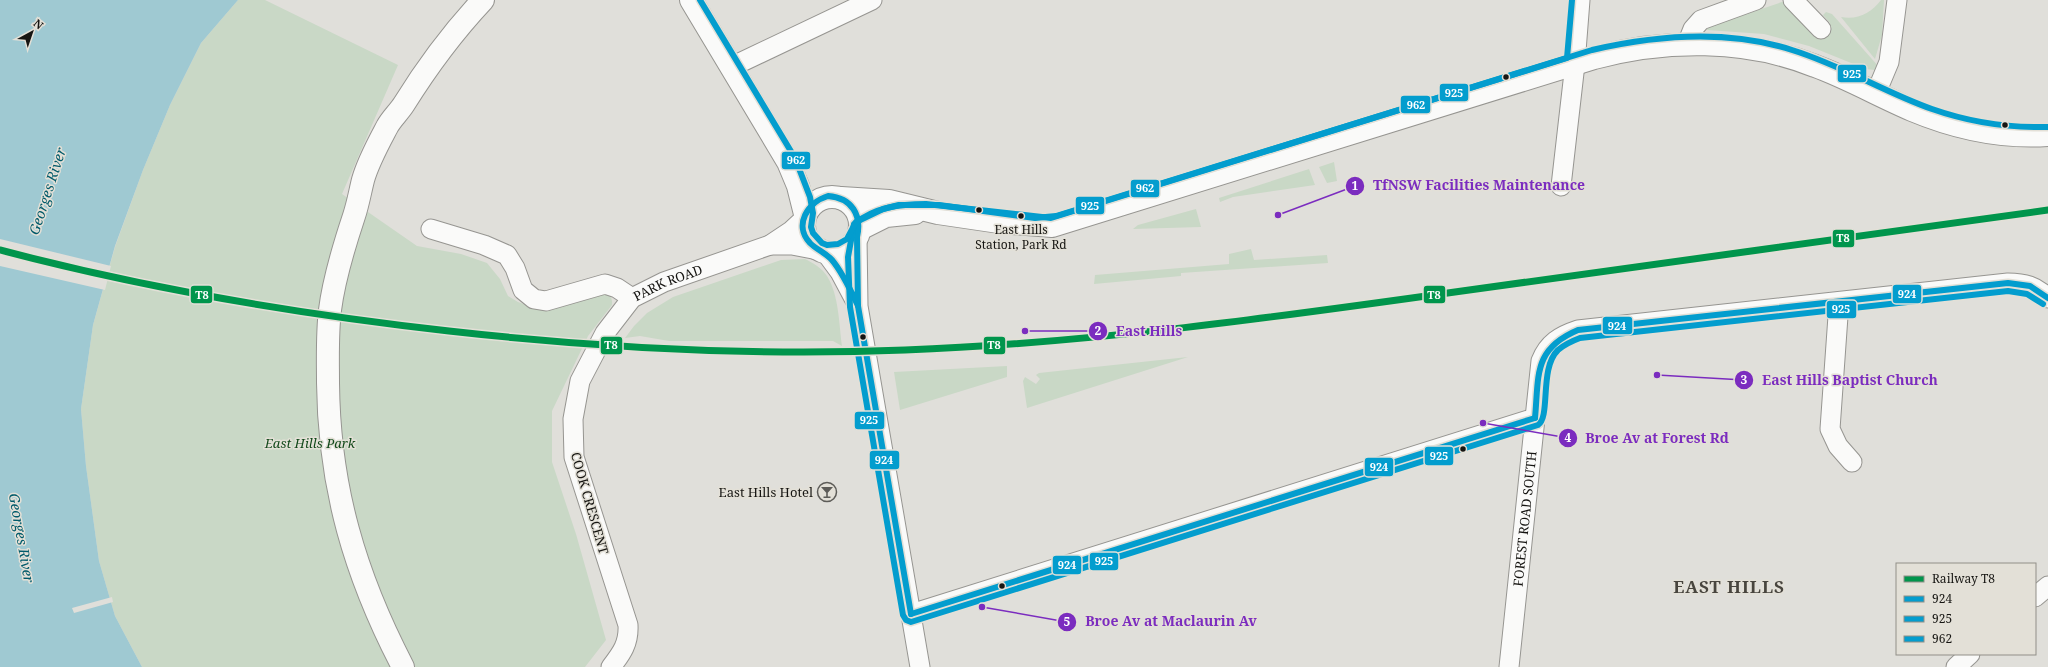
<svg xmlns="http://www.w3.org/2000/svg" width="2048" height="667" font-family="'Noto Serif',serif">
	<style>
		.green { fill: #c9d8c6 }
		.water { fill: #9fc9d2 }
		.pier { fill: #e0dfda }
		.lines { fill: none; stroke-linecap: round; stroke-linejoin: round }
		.minor-casing { stroke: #969591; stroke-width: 21 }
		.major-casing { stroke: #969591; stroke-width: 24 }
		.minor { stroke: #fafaf9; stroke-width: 19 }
		.major { stroke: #fafaf9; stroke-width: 22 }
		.bus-1-casing { stroke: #e3e0d7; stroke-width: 9 }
		.bus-2-casing { stroke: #e3e0d7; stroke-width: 9 }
		.bus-3-casing { stroke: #e3e0d7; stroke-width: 9 }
		.bus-1 { stroke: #039dce; stroke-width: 6 }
		.bus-2 { stroke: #039dce; stroke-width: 6 }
		.bus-3 { stroke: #039dce; stroke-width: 6 }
		.rail-1-casing { stroke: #e3e0d7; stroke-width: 10 }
		.rail-1 { stroke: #00954c; stroke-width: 7 }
		.bus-dot { fill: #161512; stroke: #e3e0d7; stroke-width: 1.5 }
		.labels { text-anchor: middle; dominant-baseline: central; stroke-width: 3; stroke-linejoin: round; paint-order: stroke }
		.bus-label { font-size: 12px; fill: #161512; stroke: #e3e0d7 }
		.street-label { font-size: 13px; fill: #161512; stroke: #e3e0d7 }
		.park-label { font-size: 13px; font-style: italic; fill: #114819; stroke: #e3e0d7 }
		.poi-label { font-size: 13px; fill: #161512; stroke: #e3e0d7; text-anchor: end }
		.water-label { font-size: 14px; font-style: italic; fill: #005a6a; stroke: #e3e0d7 }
		.district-label { font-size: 17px; font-weight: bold; letter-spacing: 1px; fill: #48453e; stroke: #e3e0d7 }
		.leader { fill: none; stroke: #7b2cbf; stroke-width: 1.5 }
		.callout-dot { fill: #7b2cbf; stroke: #e3e0d7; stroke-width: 1.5 }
		.mark-label { font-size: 12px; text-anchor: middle; font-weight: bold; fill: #fff }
		.callout-label { font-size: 14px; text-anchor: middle; font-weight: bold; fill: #7b2cbf; stroke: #e3e0d7; stroke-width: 3; stroke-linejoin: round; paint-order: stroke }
		.line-badge { stroke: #e3e0d7; stroke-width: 1.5 }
		.badge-label { font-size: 11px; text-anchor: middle; font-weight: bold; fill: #fff }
	</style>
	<rect width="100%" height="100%" fill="#e0dfda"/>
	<g class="green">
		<path d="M238 0H265L398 65 342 194 417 246 461 254 487 263 500 279 508 296 518 302 537 309 601 292C608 294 613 296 612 305L588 336 552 411V462L576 534 606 640 585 667H142L115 616 99 561 86 466 81 409 93 325 115 247 143 170 170 105 201 43Z"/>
		<path d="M1881 0H1884L1882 35 1875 59 1841 17C1858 20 1871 13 1881 0Z"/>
		<polygon points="1785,1 1818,35 1830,23 1823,15 1826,12 1832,14 1879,67 1875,70 1866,69 1809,46 1764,34 1707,30 1708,27"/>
		<polygon points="1334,162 1337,181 1327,183 1319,167"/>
		<polygon points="1309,169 1315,185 1233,197 1220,202 1219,198"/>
		<polygon points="1196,209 1201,227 1133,229 1138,225"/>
		<polygon points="1251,249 1254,260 1327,255 1328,263 1181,273 1181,276 1094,284 1095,275 1229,264 1229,254"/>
		<path d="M805 259C813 263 822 268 827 276 839 295 839 324 842 346L833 341H669L640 336 625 338 634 326 647 313 673 297 781 260Z"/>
		<polygon points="1188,357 1027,408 1023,381 1025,377 1036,384 1040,379 1036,375 1039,373"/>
		<polygon points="1007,366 1007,377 900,410 894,372"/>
	</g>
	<polygon class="water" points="0,0 238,0 201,43 170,105 143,170 115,246 93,325 81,409 86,466 99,561 115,616 142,667 0,667"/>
	<g class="pier">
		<polygon points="0,239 111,266 105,290 0,266"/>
		<polygon points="112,597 113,602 74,613 72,608"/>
	</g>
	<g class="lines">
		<defs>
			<g id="minor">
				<polyline points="1793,0 1821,29"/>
				<polyline points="1687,44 1693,29 1701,20 1756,0"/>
				<polyline points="731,67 872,0"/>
				<polyline points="1876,93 1889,62 1897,0"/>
				<polyline points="1561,186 1575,64 1580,0"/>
				<polyline points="431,229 484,245 507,255 515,268 523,290 534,299 546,301 605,284 617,288 632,298"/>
				<polyline points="857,237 858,306 920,667"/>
				<polyline points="770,245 792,245 818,250"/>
				<polyline points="826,253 840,272 856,302"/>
				<polyline points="1839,302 1830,429 1838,446 1852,462"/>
				<polyline points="2035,597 2048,586"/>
				<polyline points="911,614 1535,418"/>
				<path id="s1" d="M611 667C622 653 629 643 628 625L574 457 573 419 580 381 605 333 632 298 664 282 770 245 791 231 804 219"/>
				<path id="s2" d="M1509 667 1541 361C1548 343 1560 336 1578 330L2008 283C2024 283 2036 286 2048 298"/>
				<polyline points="1956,667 1970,654"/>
			</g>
			<g id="major">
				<polyline points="691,0 788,162 798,186 805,214"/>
				<circle cx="832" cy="225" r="28"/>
				<path d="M841 198 889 201 938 213 999 222 1052 226 1594 58C1666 39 1745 38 1815 66 1848 78 1879 96 1912 110 1955 128 2002 138 2048 135"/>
				<polyline points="860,229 886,216 915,213"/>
				<path d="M403 667C355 575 329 487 328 383 328 359 327 334 330 310 334 278 344 246 354 216 358 204 360 192 363 180 368 162 378 144 387 127 391 119 399 112 404 104 427 67 453 32 483 0"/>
			</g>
		</defs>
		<use href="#minor" class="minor-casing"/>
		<use href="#major" class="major-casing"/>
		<use href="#minor" class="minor"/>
		<use href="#major" class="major"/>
		<defs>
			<g id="bus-1">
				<path d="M828 196C852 198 862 215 857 237L858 306C851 291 843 273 832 260 826 253 817 250 810 243 793 225 808 202 828 196Z"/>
				<polyline points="858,306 911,614"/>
				<path d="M1535 418C1539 375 1533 349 1578 330L2008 283 2030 286 2048 298"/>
				<polyline points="911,614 1535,418"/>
			</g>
			<path id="bus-2" d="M2043 304 2027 294 2008 291 1580 338C1572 341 1565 344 1558 350 1539 368 1551 417 1538 425L911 622 906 620 903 615 850 307 848 257 854 224C875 207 900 204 926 204L1051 218 1592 50C1657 35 1727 29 1792 50 1841 65 1884 92 1932 109 1969 122 2008 128 2048 127"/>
			<polyline id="bus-3" points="700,0 795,158 810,197 813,213 811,227 813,233 822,243 827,245 838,244 847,239 856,222 883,209 899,205 939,205 1035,218 1056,216 1567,58 1572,0"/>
		</defs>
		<use href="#bus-1" class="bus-1-casing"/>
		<use href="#bus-2" class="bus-2-casing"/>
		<use href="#bus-3" class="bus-3-casing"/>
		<use href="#bus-1" class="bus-1"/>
		<use href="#bus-2" class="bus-2"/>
		<use href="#bus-3" class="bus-3"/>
		<defs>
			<path id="rail-1" d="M0 250C148 289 297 314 449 331 600 348 753 356 905 350 1092 343 1277 317 1462 291 1657 264 1853 237 2048 210"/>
		</defs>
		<use href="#rail-1" class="rail-1-casing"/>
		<use href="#rail-1" class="rail-1"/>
	</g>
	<defs>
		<symbol id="bar-ring" viewBox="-11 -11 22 22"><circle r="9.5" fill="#e3e0d7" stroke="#5d5c58" stroke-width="1.5"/><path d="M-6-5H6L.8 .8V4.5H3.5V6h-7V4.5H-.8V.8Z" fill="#5d5c58"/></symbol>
	</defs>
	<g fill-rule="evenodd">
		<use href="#bar-ring" x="816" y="481" width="22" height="22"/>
	</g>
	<g class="bus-dot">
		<circle cx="1506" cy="77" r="3.5"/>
		<circle cx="2005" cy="125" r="3.5"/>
		<circle cx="979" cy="210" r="3.5"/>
		<circle cx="1021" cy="216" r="3.5"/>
		<circle cx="863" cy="337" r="3.5"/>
		<circle cx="1463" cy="449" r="3.5"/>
		<circle cx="1002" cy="586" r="3.5"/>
	</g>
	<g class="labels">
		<g class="bus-label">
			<text x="1021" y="229">East Hills<tspan x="1021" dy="15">Station, Park Rd</tspan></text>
		</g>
		<g class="street-label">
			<text stroke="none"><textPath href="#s1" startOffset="437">PARK ROAD</textPath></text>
			<text transform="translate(590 503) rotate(74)">COOK CRESCENT</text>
			<text stroke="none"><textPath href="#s2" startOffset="149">FOREST ROAD SOUTH</textPath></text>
		</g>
		<g class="park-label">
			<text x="310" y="443">East Hills Park</text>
		</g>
		<g class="poi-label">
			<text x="813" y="492">East Hills Hotel</text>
		</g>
		<g class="water-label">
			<text transform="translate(47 191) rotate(-72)">Georges River</text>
			<text transform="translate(22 538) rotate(80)">Georges River</text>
		</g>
		<g class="district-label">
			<text x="1729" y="586">EAST HILLS</text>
		</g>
	</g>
	<path class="leader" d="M1278 215L1355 186M1025 331L1098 331M1657 375L1744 380M1483 423L1568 438M982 607L1067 622"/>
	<g class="callout-dot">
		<circle cx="1278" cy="215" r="4"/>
		<circle cx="1025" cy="331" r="4"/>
		<circle cx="1657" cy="375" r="4"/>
		<circle cx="1483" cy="423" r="4"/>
		<circle cx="982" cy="607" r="4"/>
		<circle cx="1355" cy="186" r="10"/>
		<circle cx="1098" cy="331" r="10"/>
		<circle cx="1744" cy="380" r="10"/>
		<circle cx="1568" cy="438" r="10"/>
		<circle cx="1067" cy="622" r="10"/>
	</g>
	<g class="mark-label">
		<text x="1355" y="190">1</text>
		<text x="1098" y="335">2</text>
		<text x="1744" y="384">3</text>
		<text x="1568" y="442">4</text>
		<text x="1067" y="626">5</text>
	</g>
	<g class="callout-label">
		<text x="1479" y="190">TfNSW Facilities Maintenance</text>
		<text x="1149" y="336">East Hills</text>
		<text x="1850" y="385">East Hills Baptist Church</text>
		<text x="1657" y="443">Broe Av at Forest Rd</text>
		<text x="1171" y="626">Broe Av at Maclaurin Av</text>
	</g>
	<g class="line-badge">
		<rect x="1837" y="64" width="30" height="19" rx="4" fill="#039dce"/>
		<rect x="1439" y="83" width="30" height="19" rx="4" fill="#039dce"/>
		<rect x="1400" y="95" width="31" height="19" rx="4" fill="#039dce"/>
		<rect x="781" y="151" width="30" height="19" rx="4" fill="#039dce"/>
		<rect x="1130" y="179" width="30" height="19" rx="4" fill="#039dce"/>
		<rect x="1075" y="196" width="30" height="19" rx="4" fill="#039dce"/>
		<rect x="1832" y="229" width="23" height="19" rx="4" fill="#00954c"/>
		<rect x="1892" y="284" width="30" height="20" rx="4" fill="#039dce"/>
		<rect x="190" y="285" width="23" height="19" rx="4" fill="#00954c"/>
		<rect x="1423" y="285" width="23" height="19" rx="4" fill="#00954c"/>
		<rect x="1826" y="300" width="31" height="19" rx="4" fill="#039dce"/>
		<rect x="1602" y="316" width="31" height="19" rx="4" fill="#039dce"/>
		<rect x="983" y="336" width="23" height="19" rx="4" fill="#00954c"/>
		<rect x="600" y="336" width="23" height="19" rx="4" fill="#00954c"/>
		<rect x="854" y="411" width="31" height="19" rx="4" fill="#039dce"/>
		<rect x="1424" y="446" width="30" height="20" rx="4" fill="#039dce"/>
		<rect x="869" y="450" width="31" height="20" rx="4" fill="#039dce"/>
		<rect x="1364" y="457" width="30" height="20" rx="4" fill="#039dce"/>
		<rect x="1089" y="552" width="30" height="19" rx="4" fill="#039dce"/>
		<rect x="1052" y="555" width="30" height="20" rx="4" fill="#039dce"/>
	</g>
	<g class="badge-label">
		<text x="1852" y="78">925</text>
		<text x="1454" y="97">925</text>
		<text x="1416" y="109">962</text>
		<text x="796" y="164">962</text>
		<text x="1145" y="192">962</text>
		<text x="1090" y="210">925</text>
		<text x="1843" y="242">T8</text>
		<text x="1907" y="298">924</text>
		<text x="202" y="299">T8</text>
		<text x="1434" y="299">T8</text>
		<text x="1841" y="313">925</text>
		<text x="1617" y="330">924</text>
		<text x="994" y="349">T8</text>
		<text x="611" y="349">T8</text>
		<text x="869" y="424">925</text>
		<text x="1439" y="460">925</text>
		<text x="884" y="464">924</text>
		<text x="1379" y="471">924</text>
		<text x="1104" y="565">925</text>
		<text x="1067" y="569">924</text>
	</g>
	<rect x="1896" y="563" width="140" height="92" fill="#e3e0d7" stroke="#918f88"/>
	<rect x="1904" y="576" width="20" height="6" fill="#00954c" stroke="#918f88"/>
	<text x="1932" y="583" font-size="12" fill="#161512">Railway T8</text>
	<rect x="1904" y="596" width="20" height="6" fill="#039dce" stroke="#918f88"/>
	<text x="1932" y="603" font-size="12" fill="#161512">924</text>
	<rect x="1904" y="616" width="20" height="6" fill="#039dce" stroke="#918f88"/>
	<text x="1932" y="623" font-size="12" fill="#161512">925</text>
	<rect x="1904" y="636" width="20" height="6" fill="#039dce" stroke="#918f88"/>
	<text x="1932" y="643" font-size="12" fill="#161512">962</text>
	<g transform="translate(32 32) rotate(40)" stroke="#e3e0d7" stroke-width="3" paint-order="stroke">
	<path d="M0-3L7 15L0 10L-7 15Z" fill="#161512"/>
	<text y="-6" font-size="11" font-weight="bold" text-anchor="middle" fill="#161512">N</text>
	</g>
</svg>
